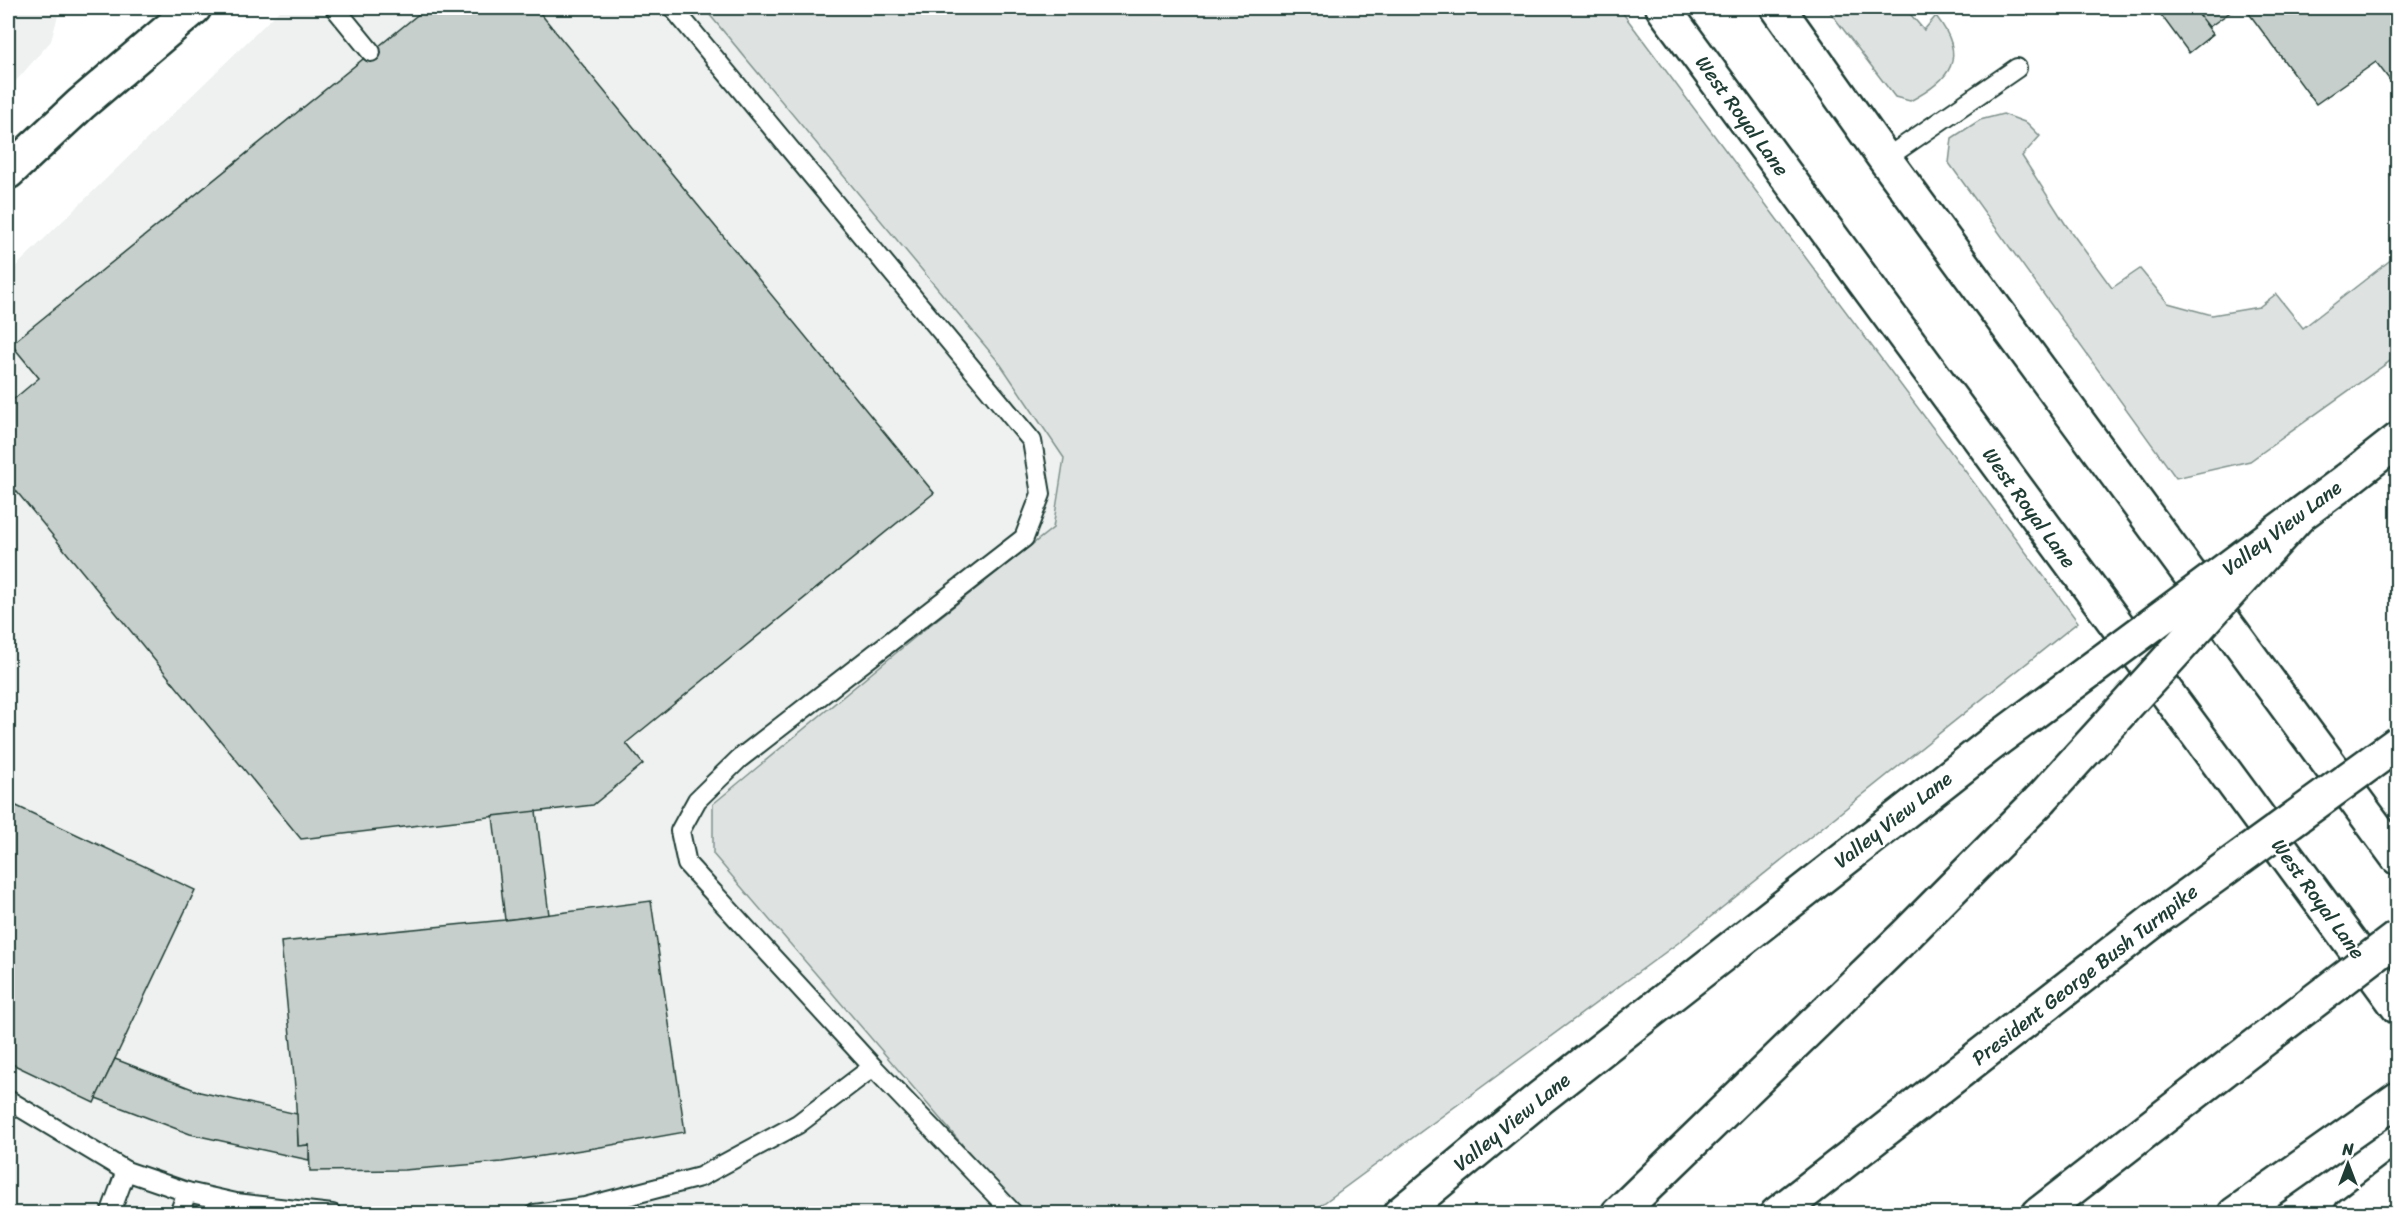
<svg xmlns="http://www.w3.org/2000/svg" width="2405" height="1221" font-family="Sriracha,sans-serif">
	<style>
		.built { fill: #eef1f0 }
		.green { fill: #dee3e2; stroke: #7e908b; stroke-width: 1.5 }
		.building { fill: #c7cfcc; stroke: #1f3d34; stroke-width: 1.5 }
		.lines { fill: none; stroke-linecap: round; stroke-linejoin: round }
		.lane-casing { stroke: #1f3d34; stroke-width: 22 }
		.secondary-casing { stroke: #1f3d34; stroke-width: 38 }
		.highway-casing { stroke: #1f3d34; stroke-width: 38 }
		.lane { stroke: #fff; stroke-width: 18 }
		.secondary { stroke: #fff; stroke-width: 33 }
		.highway { stroke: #fff; stroke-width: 33 }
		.secondary-bridge-casing { stroke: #1f3d34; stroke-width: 38; stroke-linecap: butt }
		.highway-bridge-casing { stroke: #1f3d34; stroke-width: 38; stroke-linecap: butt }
		.secondary-bridge { stroke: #fff; stroke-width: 33 }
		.highway-bridge { stroke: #fff; stroke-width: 33 }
		.labels { text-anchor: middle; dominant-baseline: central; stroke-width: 4.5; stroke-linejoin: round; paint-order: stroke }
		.street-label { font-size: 20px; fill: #1f3d34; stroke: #fff }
	</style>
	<rect width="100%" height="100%" fill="#fff"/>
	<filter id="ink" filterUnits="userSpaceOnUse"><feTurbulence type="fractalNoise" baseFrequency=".0167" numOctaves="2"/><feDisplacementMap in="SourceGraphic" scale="12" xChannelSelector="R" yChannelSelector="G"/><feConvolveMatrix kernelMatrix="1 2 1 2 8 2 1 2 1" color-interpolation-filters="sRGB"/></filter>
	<g filter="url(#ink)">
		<g class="built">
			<polygon points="8,8 60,8 51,41 8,90"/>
			<polygon points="282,8 743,8 1100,442 1056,1189 1018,1214 8,1214 8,274"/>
		</g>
		<g class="green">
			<polygon points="704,8 1619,8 2078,622 1678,943 1310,1213 1021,1213 713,854 713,804 925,629 1053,528 1064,458 1001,365"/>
			<path d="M1827 8H1905L1924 30 1936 16C1969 58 1950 80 1910 101L1895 97Z"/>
			<polygon points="2003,114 2027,123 2040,136 2022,156 2066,225 2112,288 2140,269 2168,303 2212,315 2259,307 2276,294 2303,328 2397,255 2397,356 2250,461 2176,478 1949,163 1952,138 1980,120"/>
		</g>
		<g class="building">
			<polygon points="426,8 536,8 934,493 626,743 643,764 593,805 301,839 8,481 8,404 39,378 11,344"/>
			<polygon points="2156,8 2194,8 2213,34 2189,53"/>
			<polygon points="2194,8 2236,8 2209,27"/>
			<polygon points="2245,8 2398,8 2398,91 2376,62 2316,104"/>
			<polygon points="8,802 195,890 94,1103 8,1062"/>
			<polygon points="536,811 549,915 505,920 493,816"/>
			<polygon points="651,901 685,1132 595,1148 502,1162 404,1170 310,1171 309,1145 298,1146 295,1087 281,942 505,920"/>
			<polygon points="115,1059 200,1092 297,1114 298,1146 309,1145 309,1160 190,1134 96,1098"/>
		</g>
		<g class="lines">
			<defs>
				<g id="lane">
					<polyline points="335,8 371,52"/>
					<polyline points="673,8 1032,441 1041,494 1024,538 739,759 697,800 680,831 687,864 873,1067"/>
					<polyline points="1885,159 2017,68"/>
					<polyline points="8,1100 126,1171 187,1192 236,1203 332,1214"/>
					<polyline points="110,1214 126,1171"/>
					<polyline points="179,1214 187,1192"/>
					<polyline points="535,1214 585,1207 700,1177 798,1124 873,1067 1014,1214"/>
				</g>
				<g id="secondary">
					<polyline points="1663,8 2398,1007"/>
					<polyline points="1778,8 1885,159 2398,858"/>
					<polyline points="8,172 81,104 194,8"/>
					<polyline points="2347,480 2398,440"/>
					<polyline points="1400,1214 1540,1098 1995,741"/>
					<polyline points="2351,1214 2398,1178"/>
				</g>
				<g id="highway">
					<polyline points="1618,1214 1906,935 2041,799"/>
					<polyline points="1777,1214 2157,918"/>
					<polyline points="2039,1214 2250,1050"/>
					<polyline points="2235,1214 2398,1099"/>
				</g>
			</defs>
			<use href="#lane" class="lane-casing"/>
			<use href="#secondary" class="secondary-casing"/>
			<use href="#highway" class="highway-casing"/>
			<use href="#lane" class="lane"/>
			<use href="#secondary" class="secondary"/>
			<use href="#highway" class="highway"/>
			<defs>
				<polyline id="secondary-bridge" points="1995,741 2347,480"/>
				<g id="highway-bridge">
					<polyline points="2041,799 2299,516"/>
					<polyline points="2157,918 2398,743"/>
					<polyline points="2250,1050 2398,937"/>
				</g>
			</defs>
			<use href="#secondary-bridge" class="secondary-bridge-casing"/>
			<use href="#highway-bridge" class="highway-bridge-casing"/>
			<use href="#secondary-bridge" class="secondary-bridge"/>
			<use href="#highway-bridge" class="highway-bridge"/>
		</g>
	</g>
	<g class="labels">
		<g class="street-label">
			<text transform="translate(1742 116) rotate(54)">West Royal Lane</text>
			<text transform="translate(2029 508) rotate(54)">West Royal Lane</text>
			<text transform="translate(2282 528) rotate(-37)">Valley View Lane</text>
			<text transform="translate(1893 820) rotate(-38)">Valley View Lane</text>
			<text transform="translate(2318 899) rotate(54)">West Royal Lane</text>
			<text transform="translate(2085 975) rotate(-38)">President George Bush Turnpike</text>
			<text transform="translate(1512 1122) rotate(-39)">Valley View Lane</text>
		</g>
	</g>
	<rect width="2405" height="1221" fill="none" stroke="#fff" stroke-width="30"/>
	<rect x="15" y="15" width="2375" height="1191" fill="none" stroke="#1f3d34" stroke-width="2" filter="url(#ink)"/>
	<g transform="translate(2348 1164)" stroke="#ffffff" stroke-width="4.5" paint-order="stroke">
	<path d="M0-4.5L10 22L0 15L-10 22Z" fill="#1f3d34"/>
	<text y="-9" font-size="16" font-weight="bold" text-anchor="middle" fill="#1f3d34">N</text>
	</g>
</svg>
